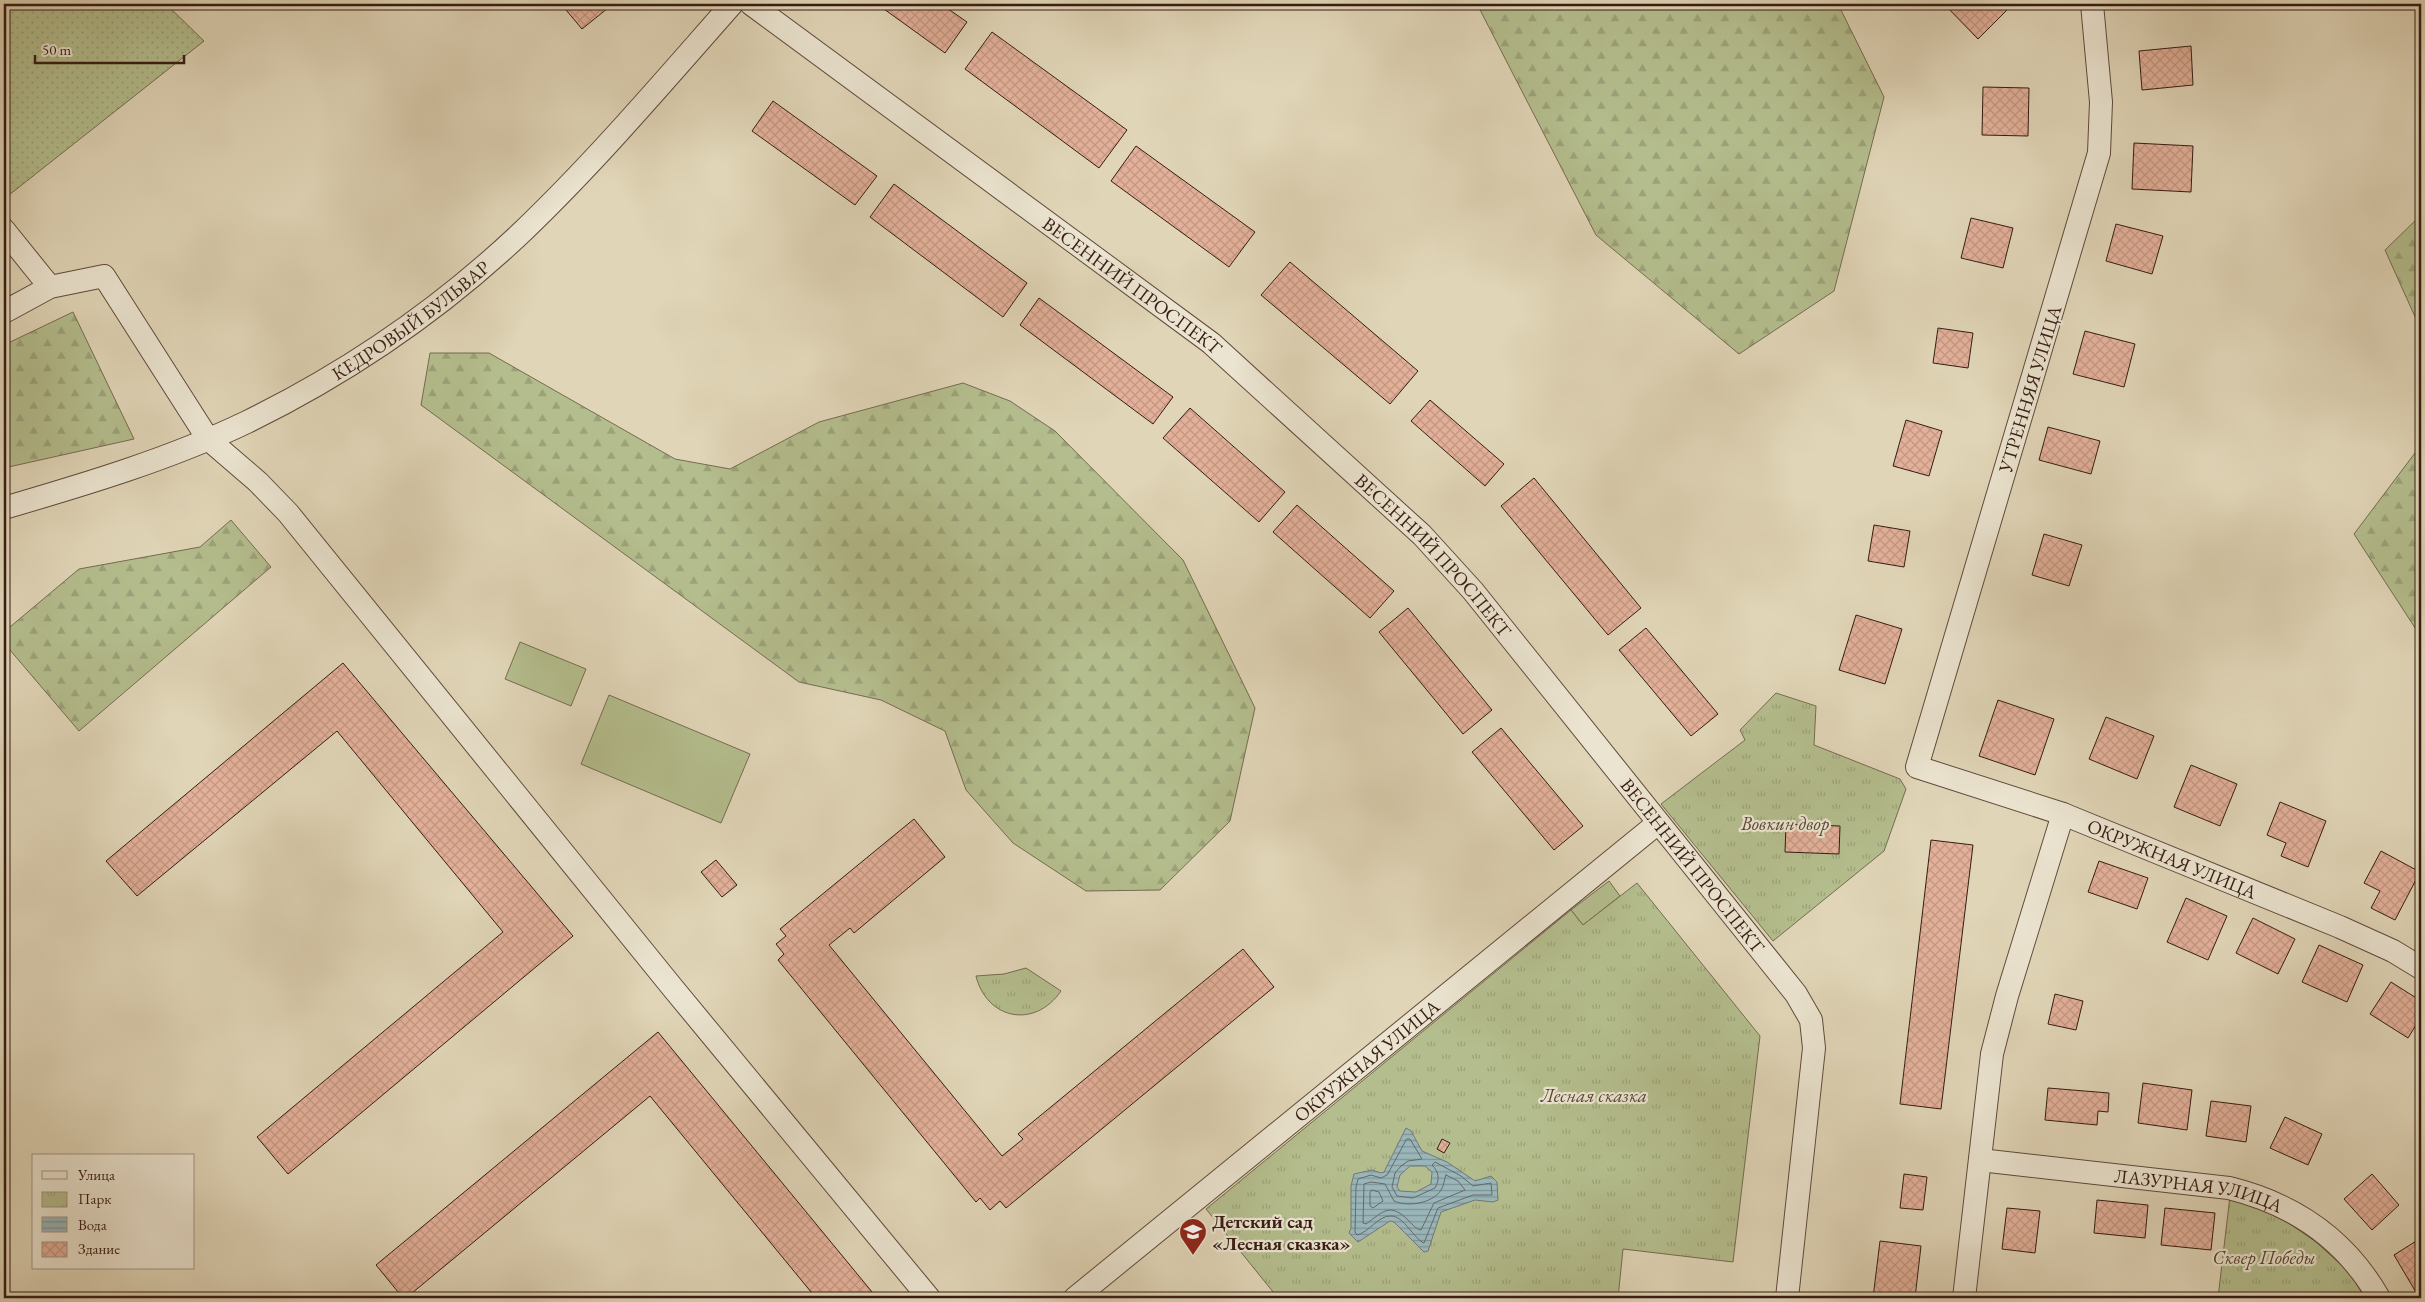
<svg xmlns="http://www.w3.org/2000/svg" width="2425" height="1302" font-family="'EB Garamond',serif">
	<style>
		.grass { fill: #b4bd8d; stroke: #756c50 }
		.forest { fill: url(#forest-firs); stroke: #756c50 }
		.park { fill: url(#park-tufts); stroke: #756c50 }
		.garden { fill: url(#garden-dots); stroke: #756c50 }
		.water { fill: url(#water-rules); stroke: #717877; fill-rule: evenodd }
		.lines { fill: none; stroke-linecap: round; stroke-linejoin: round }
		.shore { stroke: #686966; stroke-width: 1 }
		.building { fill: url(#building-cross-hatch); stroke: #361c13 }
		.street-casing { stroke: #604a3c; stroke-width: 24 }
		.street { stroke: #ebe4d0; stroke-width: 22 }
		.labels { text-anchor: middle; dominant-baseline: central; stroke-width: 4.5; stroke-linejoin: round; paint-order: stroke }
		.street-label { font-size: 19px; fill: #361c13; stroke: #ebe4d0 }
		.park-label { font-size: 19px; font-style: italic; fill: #564432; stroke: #ebe4d0 }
		.poi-label { font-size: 19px; font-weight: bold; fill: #361c13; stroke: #ebe4d0; text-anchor: start }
	</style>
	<defs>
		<pattern id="forest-firs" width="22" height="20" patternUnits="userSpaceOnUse" patternTransform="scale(1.25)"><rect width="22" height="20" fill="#b4bd8d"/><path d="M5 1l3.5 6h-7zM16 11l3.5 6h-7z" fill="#9ba279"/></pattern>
		<pattern id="park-tufts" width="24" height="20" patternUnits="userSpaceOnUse" patternTransform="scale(1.25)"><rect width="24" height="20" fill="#b4bd8d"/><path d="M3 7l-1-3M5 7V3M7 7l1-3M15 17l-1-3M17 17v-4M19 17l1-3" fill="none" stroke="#9ba279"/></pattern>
		<pattern id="garden-dots" width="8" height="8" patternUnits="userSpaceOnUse" patternTransform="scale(1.25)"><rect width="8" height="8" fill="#b4bd8d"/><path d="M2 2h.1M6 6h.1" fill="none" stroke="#9ba279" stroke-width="1.8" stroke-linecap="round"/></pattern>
		<pattern id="water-rules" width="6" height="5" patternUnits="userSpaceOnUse" patternTransform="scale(1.25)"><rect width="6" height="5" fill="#99b6ba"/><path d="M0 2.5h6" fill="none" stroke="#7e9396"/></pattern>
		<pattern id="building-cross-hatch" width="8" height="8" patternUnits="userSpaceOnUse" patternTransform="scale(1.25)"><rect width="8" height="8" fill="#e3b099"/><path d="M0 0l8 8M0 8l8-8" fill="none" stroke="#c39783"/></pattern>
	</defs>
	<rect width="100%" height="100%" fill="#e0d5b7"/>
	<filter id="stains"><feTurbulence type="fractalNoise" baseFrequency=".004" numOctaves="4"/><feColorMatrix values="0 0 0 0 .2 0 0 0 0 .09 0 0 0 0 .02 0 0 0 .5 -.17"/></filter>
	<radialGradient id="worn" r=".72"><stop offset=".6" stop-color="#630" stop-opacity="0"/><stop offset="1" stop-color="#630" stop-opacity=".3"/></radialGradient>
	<g class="grass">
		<polygon points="520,642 586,669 571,706 505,679"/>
		<polygon points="609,695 750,754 721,823 581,764"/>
		<polygon points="1609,881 1620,896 1583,925 1571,910"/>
	</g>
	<g class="forest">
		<polygon points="1477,4 1838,4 1884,97 1834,291 1739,354 1596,235"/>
		<polygon points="2421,215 2421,330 2385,250"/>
		<polygon points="73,312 134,439 4,468 4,345"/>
		<polygon points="430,353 489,353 675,459 730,469 819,422 963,383 1010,401 1055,431 1183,560 1255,708 1230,821 1160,890 1086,891 1013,843 966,790 945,731 881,700 799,682 421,405"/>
		<polygon points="2421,445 2421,637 2354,534"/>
		<polygon points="231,520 271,567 79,731 4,643 4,632 79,569 200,547"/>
	</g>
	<g class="park">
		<polygon points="1776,693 1816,706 1814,745 1900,779 1906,789 1884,851 1773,941 1661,804 1745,740 1740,730"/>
		<polygon points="1637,883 1760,1036 1733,1262 1623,1249 1618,1298 1278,1298 1206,1209 1571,910 1583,925"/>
		<path d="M1026 968 1061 991C1035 1029 987 1020 976 976L1004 974Z"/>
		<polygon points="2230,1196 2280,1217 2316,1242 2349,1272 2365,1298 2218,1298"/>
	</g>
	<polygon class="garden" points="4,4 166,4 204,41 4,199"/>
	<path class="water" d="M1406 1128 1411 1131 1422 1151 1447 1162 1475 1181 1491 1176 1497 1182 1498 1200 1493 1202 1475 1200 1441 1212 1428 1251 1424 1252 1394 1222 1390 1221 1358 1242 1349 1233 1351 1228V1186L1354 1174 1372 1170 1381 1173 1384 1172ZM1410 1166H1425L1432 1172 1431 1184 1416 1192 1400 1191 1397 1187 1400 1175Z"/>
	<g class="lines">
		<g class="shore">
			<path d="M1407 1139H1410L1422 1159 1408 1161 1401 1166 1395 1173 1392 1187 1397 1196 1413 1198 1435 1188C1440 1179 1439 1172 1432 1165L1435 1162 1461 1176 1473 1186 1491 1183 1492 1195H1473L1438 1208 1424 1243C1413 1238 1404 1216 1391 1216 1379 1215 1368 1233 1357 1235L1355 1232 1356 1187 1358 1179 1371 1175 1381 1178 1387 1175Z"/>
			<path d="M1446 1175 1458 1181 1465 1190 1434 1203 1421 1230C1416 1229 1413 1225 1409 1221 1390 1202 1384 1211 1366 1224L1363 1223 1364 1184 1371 1182 1385 1184 1394 1201C1407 1207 1432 1204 1441 1190 1444 1186 1444 1180 1446 1175Z"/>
			<polygon points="1372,1190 1379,1192 1383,1201 1373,1208 1370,1206 1370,1193"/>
		</g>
	</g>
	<g class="building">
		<polygon points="561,4 613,4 582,29"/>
		<polygon points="877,4 941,4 967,22 945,53"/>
		<polygon points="1944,4 2009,4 2011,6 1978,39"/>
		<polygon points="992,32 1127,130 1099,168 965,69"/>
		<polygon points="2191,46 2193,85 2142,90 2139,51"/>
		<polygon points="1983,87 2029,88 2028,136 1982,135"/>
		<polygon points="773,101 877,176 855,205 752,131"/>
		<polygon points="2134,143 2193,146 2191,192 2132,189"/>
		<polygon points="1136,146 1255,232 1229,267 1111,181"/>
		<polygon points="894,184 1027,283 1003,317 870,217"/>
		<polygon points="1971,218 2013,228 2003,268 1961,258"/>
		<polygon points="2116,224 2163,236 2152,274 2106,261"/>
		<polygon points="1290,262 1418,371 1390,404 1261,295"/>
		<polygon points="1039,298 1173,397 1153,424 1020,325"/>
		<polygon points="1938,328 1973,333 1968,368 1933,363"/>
		<polygon points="2085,331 2135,344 2124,387 2073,374"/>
		<polygon points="1430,400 1504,464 1485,486 1411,421"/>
		<polygon points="1190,408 1285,492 1259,522 1163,438"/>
		<polygon points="1906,420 1942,431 1929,476 1893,466"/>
		<polygon points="2048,427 2100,441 2091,474 2039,460"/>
		<polygon points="1534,478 1641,608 1608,635 1501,506"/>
		<polygon points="1297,505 1394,591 1370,618 1273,532"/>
		<polygon points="1874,525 1910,531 1904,567 1868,561"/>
		<polygon points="2044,534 2082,545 2069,586 2032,575"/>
		<polygon points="1408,608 1492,710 1463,734 1379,632"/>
		<polygon points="1856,615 1902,629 1885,684 1839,670"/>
		<polygon points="1646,628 1718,714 1691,736 1619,650"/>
		<polygon points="343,663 573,936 288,1174 257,1137 503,932 337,731 137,896 106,861"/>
		<polygon points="1998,700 2054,719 2035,775 1979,756"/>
		<polygon points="2106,717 2154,736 2137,779 2089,759"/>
		<polygon points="1501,728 1583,826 1554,850 1472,752"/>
		<polygon points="2191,765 2237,784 2220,826 2174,807"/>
		<polygon points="2280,802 2326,821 2308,867 2281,856 2286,843 2267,835"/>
		<polygon points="914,819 945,857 854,933 850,928 829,945 1002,1156 1023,1139 1018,1134 1243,949 1274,987 1006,1208 1000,1201 990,1210 980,1198 976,1202 778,960 784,954 776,944 786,936 780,929"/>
		<polygon points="1786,824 1840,826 1839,854 1785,852"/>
		<polygon points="1931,840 1973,845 1941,1109 1900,1104"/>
		<polygon points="2381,851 2420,872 2395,920 2371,908 2380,891 2364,883"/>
		<polygon points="716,860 737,885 722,897 701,872"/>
		<polygon points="2099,861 2148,878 2137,909 2088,892"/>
		<polygon points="2186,898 2227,916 2208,960 2167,942"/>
		<polygon points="2253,918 2295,939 2278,974 2236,953"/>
		<polygon points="2319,945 2363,965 2347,1002 2302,982"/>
		<polygon points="2391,982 2421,1001 2421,1017 2408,1038 2370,1014"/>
		<polygon points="2055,994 2083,1001 2076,1030 2048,1024"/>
		<polygon points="658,1032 877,1298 816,1298 650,1096 406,1298 403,1298 376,1265"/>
		<polygon points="2143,1083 2192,1090 2187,1130 2138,1123"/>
		<polygon points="2048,1088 2109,1093 2108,1112 2098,1111 2097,1125 2045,1120"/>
		<polygon points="2211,1101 2251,1106 2246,1142 2206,1136"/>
		<polygon points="2285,1117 2322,1134 2308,1165 2270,1148"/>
		<polygon points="1442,1139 1450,1143 1444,1153 1437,1149"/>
		<polygon points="1904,1174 1927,1177 1923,1210 1900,1208"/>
		<polygon points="2372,1174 2399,1205 2372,1230 2344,1199"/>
		<polygon points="2097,1200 2148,1205 2145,1238 2094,1233"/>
		<polygon points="2007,1208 2040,1211 2035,1253 2002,1249"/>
		<polygon points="2165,1208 2215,1213 2211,1250 2161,1245"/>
		<polygon points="2421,1238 2421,1291 2417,1294 2394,1255"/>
		<polygon points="1880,1241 1921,1246 1915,1298 1873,1298"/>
	</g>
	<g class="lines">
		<defs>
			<g id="street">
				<path id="s1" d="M751 4 1211 343 1422 535 1473 591 1796 994 1811 1020 1814 1048 1787 1298"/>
				<path id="s2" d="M2092 4 2101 102 2099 153 1917 767 2063 814 2340 927 2393 951 2421 968"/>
				<polyline points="4,230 50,287"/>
				<polyline points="4,312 50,287 104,276 208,439 258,482 288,513 672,987 929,1298"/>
				<path id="s3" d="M4 508C86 484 170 459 247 422 347 373 442 308 523 231 597 160 664 81 732 4"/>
				<path id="s4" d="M1980 1160 2229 1188C2294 1204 2346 1240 2379 1298"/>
				<path id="s5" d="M1075 1298 1658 823"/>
				<polyline points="1964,1298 1992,1054 2007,996 2063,814"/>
			</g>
		</defs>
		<use href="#street" class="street-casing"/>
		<use href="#street" class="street"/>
	</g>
	<defs>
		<symbol id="school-pin" viewBox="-11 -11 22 30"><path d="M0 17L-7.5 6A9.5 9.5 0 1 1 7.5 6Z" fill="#8f2418" stroke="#ebe4d0"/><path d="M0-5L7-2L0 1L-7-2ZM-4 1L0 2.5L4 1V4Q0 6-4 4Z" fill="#fff"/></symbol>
	</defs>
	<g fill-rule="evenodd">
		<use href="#school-pin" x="1177" y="1216" width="32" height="43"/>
	</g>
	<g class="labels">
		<g class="street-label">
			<text stroke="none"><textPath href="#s1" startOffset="474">ВЕСЕННИЙ ПРОСПЕКТ</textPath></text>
			<text stroke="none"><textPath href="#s3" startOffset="451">КЕДРОВЫЙ БУЛЬВАР</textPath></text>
			<text transform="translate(2030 389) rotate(-73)">УТРЕННЯЯ УЛИЦА</text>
			<text stroke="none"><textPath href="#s1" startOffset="879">ВЕСЕННИЙ ПРОСПЕКТ</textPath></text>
			<text stroke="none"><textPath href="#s2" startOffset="1061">ОКРУЖНАЯ УЛИЦА</textPath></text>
			<text stroke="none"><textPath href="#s1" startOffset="1284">ВЕСЕННИЙ ПРОСПЕКТ</textPath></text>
			<text stroke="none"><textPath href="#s5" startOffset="376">ОКРУЖНАЯ УЛИЦА</textPath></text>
			<text stroke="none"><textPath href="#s4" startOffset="221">ЛАЗУРНАЯ УЛИЦА</textPath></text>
		</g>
		<g class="park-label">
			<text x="1785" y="823">Вовкин двор</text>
			<text x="1594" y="1095">Лесная сказка</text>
			<text x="2264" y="1257">Сквер Победы</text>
		</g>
		<g class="poi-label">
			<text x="1212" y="1221">Детский сад<tspan x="1212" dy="22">«Лесная сказка»</tspan></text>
		</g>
	</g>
	<rect width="2425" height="1302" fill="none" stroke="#e0d5b7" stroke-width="20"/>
	<rect x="5" y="5" width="2415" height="1292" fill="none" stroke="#361c13" stroke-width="2.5"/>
	<rect x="10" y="10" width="2405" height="1282" fill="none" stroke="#361c13"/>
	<rect x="32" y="1154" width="162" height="115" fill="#ebe4d0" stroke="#a39484"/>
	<rect x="42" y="1171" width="25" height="8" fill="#ebe4d0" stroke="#a39484"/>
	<text x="78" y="1180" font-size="15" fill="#361c13">Улица</text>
	<rect x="42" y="1192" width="25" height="15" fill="url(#park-tufts)" stroke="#a39484"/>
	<text x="78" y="1204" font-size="15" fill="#361c13">Парк</text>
	<rect x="42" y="1217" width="25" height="15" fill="url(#water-rules)" stroke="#a39484"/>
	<text x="78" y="1230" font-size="15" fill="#361c13">Вода</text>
	<rect x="42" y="1242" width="25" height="15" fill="url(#building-cross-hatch)" stroke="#a39484"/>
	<text x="78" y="1254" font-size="15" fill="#361c13">Здание</text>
	<path d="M35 55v8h149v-8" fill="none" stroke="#361c13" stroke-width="2.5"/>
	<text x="42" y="55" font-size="15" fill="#361c13" stroke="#ebe4d0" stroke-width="4" paint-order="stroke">50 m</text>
	<rect width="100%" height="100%" filter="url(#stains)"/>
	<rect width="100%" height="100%" fill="url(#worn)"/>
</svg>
